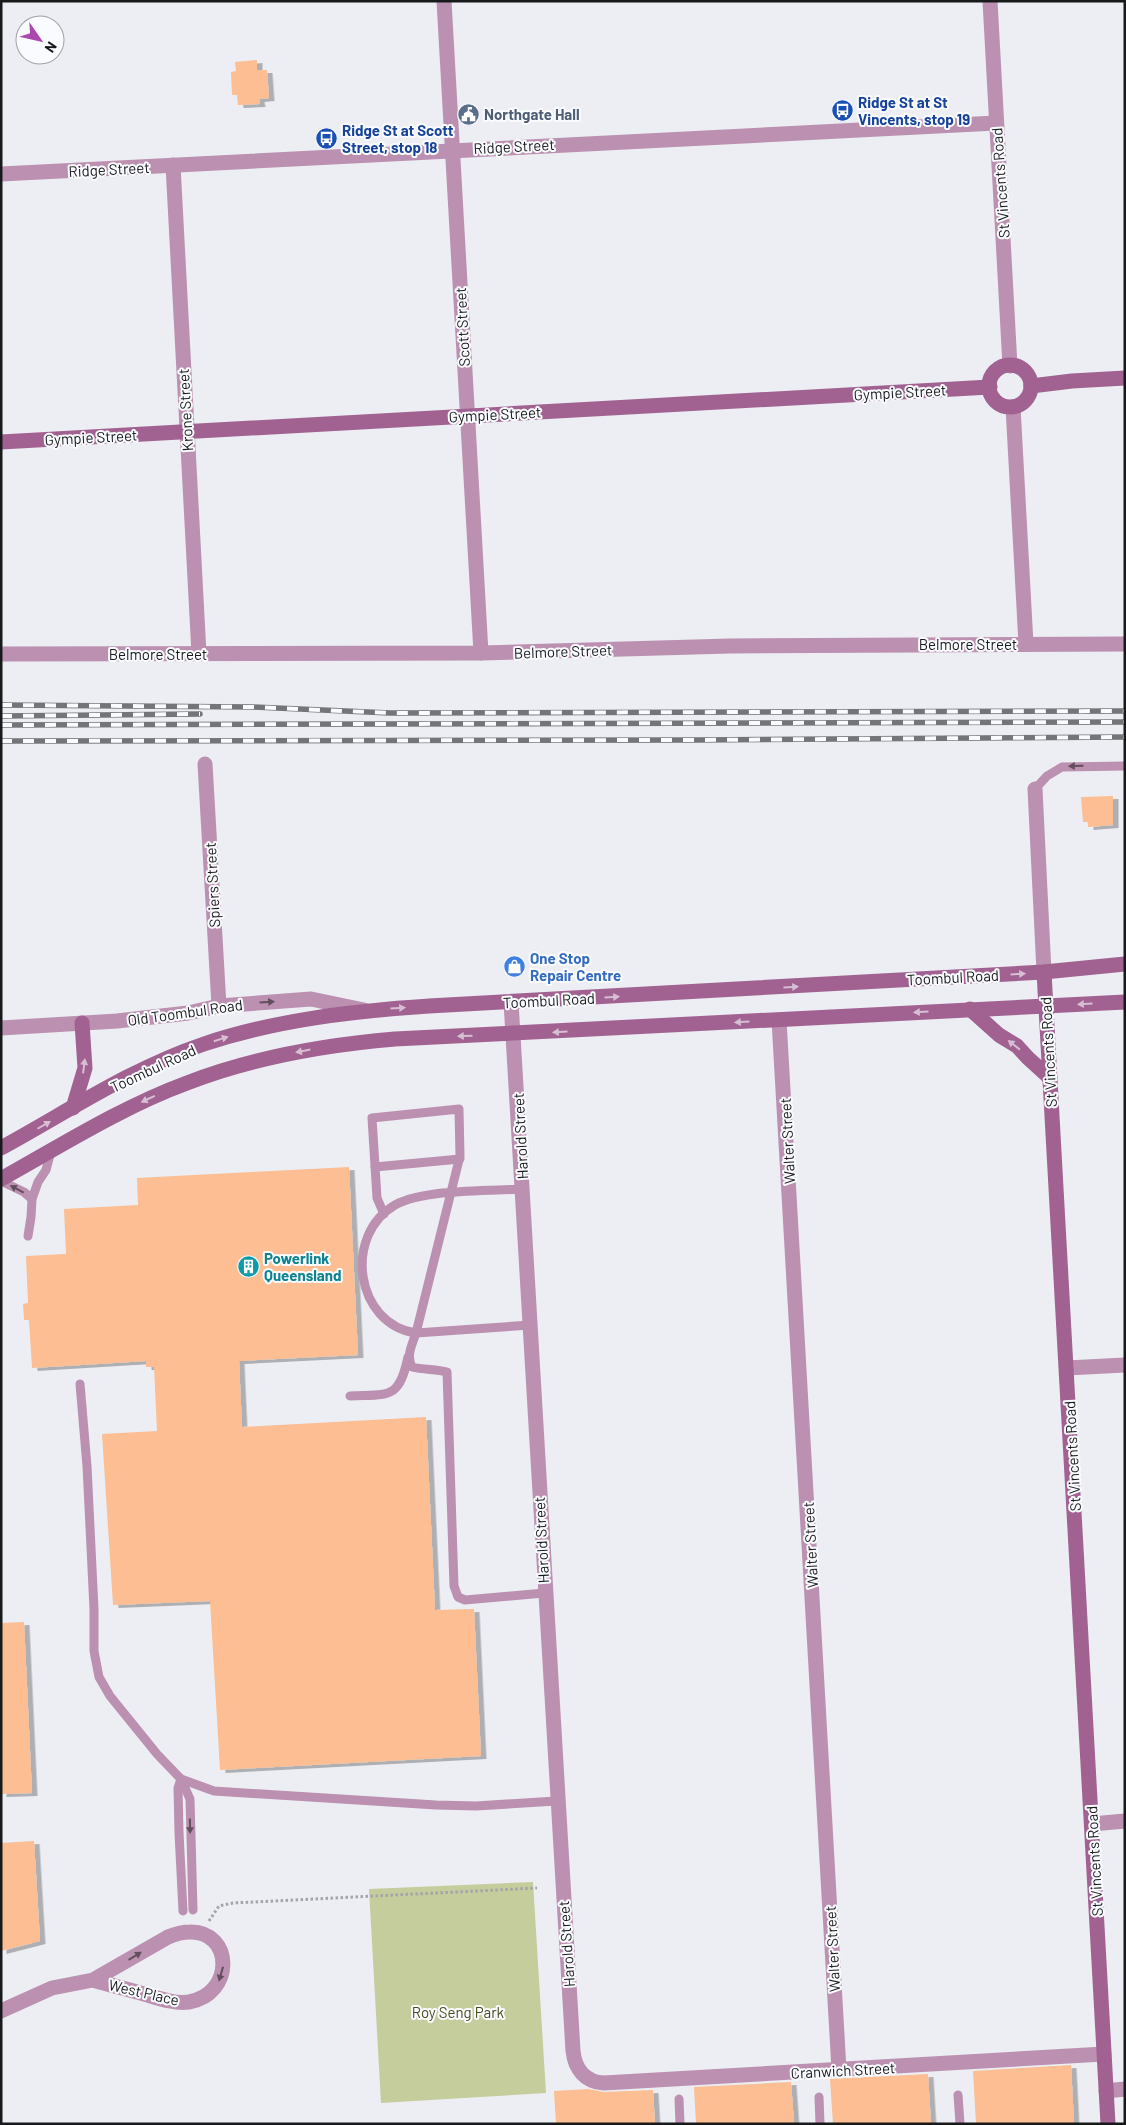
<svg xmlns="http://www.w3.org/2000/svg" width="1126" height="2125" font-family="Barlow,sans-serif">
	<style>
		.green { fill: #c6cd9c }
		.building { fill: #fcbe92; filter: url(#shadow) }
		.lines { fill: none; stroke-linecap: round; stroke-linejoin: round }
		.path { stroke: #a4a5a9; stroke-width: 3; stroke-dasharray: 2.5 2.5; stroke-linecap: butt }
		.lane { stroke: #bc90b0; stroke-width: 9 }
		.street { stroke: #bc90b0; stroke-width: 15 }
		.secondary { stroke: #a16292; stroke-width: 15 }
		.rail-casing { stroke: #747578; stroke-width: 5.5 }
		.rail { stroke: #fafbff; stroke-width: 4; stroke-dasharray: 11; stroke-linecap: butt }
		.oneway { fill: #624f5e }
		.oneway2 { fill: #d6bed3 }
		.labels { text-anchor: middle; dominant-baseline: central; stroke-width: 4; stroke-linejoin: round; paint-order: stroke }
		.transit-label { font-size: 15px; font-weight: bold; fill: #164399; stroke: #fafbff; text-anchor: start }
		.service-label { font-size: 15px; font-weight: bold; fill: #4e5e75; stroke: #fafbff; text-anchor: start }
		.street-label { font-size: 15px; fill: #18191a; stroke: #fafbff }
		.shop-label { font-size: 15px; font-weight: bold; fill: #366cbe; stroke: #fafbff; text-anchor: start }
		.culture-label { font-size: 15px; font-weight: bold; fill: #0d838f; stroke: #fafbff; text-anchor: start }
		.park-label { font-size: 15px; fill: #474d19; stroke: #fafbff }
	</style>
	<defs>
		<filter id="shadow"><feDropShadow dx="5.5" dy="3" stdDeviation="0" flood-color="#0004"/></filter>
	</defs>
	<rect width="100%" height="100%" fill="#eceef3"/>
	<polygon class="green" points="533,1882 546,2093 381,2103 369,1889"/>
	<g class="building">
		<polygon points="257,60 257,70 267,70 269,98 259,99 260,104 238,105 237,95 232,95 231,72 236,71 235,62"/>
		<polygon points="1113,796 1113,825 1088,827 1088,822 1083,822 1081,797"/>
		<polygon points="349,1167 358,1355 239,1361 242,1427 426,1417 435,1610 474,1609 481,1756 220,1770 210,1601 113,1605 102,1434 157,1431 154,1367 146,1367 146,1361 32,1368 29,1320 24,1320 23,1304 28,1303 26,1256 66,1254 64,1209 138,1205 137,1178"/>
		<polygon points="24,1622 32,1793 1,1794 1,1623"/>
		<polygon points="34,1841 40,1941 1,1951 1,1843"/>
		<polygon points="1071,2065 1074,2124 976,2124 973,2071"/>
		<polygon points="928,2074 931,2124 833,2124 830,2079"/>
		<polygon points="791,2082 794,2124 696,2124 694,2087"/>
		<polygon points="588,2089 604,2092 653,2090 655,2124 556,2124 554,2091"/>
	</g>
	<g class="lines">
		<polyline class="path" points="209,1921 219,1906 233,1903 537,1888"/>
		<g class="lane">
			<polyline points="1035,789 1047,776 1062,767 1125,766"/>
			<polyline points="375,1167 460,1159"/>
			<polyline points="1,1181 24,1192 32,1199"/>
			<path d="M523 1189C489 1191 424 1189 395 1205 343 1235 355 1324 416 1333L530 1325"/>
			<path d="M384 1214 377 1198 372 1118 459 1109 460 1156 416 1333C412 1345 406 1355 412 1367 424 1370 436 1369 447 1372L454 1586 458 1597 465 1600 544 1593"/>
			<polyline points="28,1236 31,1217 32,1199 38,1182 46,1170 51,1151"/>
			<polyline points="80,1384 87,1466 94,1609 94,1651 99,1677 110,1696 157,1754 181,1779 190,1799 193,1910"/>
			<path d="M350 1396C389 1394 399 1400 408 1357"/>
			<polyline points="181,1779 214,1791 436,1805 476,1806 556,1801"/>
			<polyline points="181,1779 178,1788 179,1833 183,1911"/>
			<polyline points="958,2095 960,2124"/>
			<polyline points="819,2097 820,2124"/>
			<polyline points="679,2099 680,2124"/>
		</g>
		<g class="street">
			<polyline points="444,1 481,653"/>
			<polyline points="990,1 1010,366"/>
			<polyline points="173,165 199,654"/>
			<polyline points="1,174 996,123"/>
			<polyline points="1013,407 1026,644"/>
			<polyline points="1,654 481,653 730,646 1125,644"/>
			<polyline points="205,764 219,1006"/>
			<polyline points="1035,789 1044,972"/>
			<path d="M511 1002 573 2051C575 2069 585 2082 604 2083L1104 2054"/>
			<polyline points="779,1020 839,2070"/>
			<polyline points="1,1028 117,1021 188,1013 219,1006 311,999 364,1010"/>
			<polyline points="1067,1368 1125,1365"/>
			<polyline points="1092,1824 1125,1821"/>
			<path d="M1 2011 52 1988 93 1980 168 1937C175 1934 183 1932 190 1932 233 1931 235 1994 189 2002 174 2004 158 1998 144 1994 127 1989 110 1985 93 1980"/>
			<polyline points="1106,2091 1125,2089"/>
		</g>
		<g class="secondary">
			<circle cx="1010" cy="386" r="21"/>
			<polyline points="1031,386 1072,381 1125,378"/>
			<polyline points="1,442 990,387"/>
			<polyline points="1044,972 1108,2124"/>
			<polyline points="970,1009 999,1035 1017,1046 1028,1058 1050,1078"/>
			<polyline points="73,1108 85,1068 82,1023"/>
			<path d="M1 1148C67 1112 132 1068 204 1044 276 1020 353 1011 429 1006L1044 972 1125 964"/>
			<path d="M1 1179C62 1145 122 1107 187 1083 254 1057 324 1045 395 1039L1125 1002"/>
		</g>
		<defs>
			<g id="rail">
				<polyline points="1,705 253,707 390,713 1125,711"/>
				<polyline points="1,716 200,714"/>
				<polyline points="1,725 1125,722"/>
				<polyline points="1,741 697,740 1125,737"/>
			</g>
		</defs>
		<use href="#rail" class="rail-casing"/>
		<use href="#rail" class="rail"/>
	</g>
	<defs><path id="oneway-solid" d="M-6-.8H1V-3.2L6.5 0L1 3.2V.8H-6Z" transform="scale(1.25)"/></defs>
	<g class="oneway">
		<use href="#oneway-solid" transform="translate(1076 766) rotate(179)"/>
		<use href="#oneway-solid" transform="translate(267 1002) rotate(-4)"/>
		<use href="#oneway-solid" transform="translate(17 1189) rotate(-152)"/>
		<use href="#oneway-solid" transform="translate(190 1826) rotate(89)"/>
		<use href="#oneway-solid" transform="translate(135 1956) rotate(-31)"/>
		<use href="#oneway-solid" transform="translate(221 1974) rotate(106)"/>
	</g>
	<g class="oneway2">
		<use href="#oneway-solid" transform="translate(1018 974) rotate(-3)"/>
		<use href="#oneway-solid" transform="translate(791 987) rotate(-3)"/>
		<use href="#oneway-solid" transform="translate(612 997) rotate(-3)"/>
		<use href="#oneway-solid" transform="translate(1085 1004) rotate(177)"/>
		<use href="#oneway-solid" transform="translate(398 1008) rotate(-4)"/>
		<use href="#oneway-solid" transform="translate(921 1012) rotate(177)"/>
		<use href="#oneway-solid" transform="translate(742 1022) rotate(177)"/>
		<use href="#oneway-solid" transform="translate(560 1032) rotate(177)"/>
		<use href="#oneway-solid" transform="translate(465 1036) rotate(178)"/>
		<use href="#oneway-solid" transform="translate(221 1039) rotate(-17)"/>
		<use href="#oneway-solid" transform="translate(1014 1045) rotate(-142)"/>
		<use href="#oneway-solid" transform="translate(303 1051) rotate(169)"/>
		<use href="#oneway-solid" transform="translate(84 1066) rotate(-83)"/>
		<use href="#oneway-solid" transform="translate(148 1099) rotate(155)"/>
		<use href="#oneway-solid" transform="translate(44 1125) rotate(-30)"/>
	</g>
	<defs>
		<symbol id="bus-disc" viewBox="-11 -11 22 22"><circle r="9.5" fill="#1a4fb4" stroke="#fafbff"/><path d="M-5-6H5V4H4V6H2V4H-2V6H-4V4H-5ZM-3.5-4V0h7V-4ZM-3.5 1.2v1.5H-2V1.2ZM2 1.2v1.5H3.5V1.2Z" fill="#fff"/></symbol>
		<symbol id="civic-disc" viewBox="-11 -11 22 22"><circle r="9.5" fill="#5c6f8a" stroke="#fafbff"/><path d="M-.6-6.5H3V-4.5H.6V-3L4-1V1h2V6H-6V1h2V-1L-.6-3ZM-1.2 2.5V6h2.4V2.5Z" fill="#fff"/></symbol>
		<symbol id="shop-disc" viewBox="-11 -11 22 22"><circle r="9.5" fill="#3f7fe0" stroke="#fafbff"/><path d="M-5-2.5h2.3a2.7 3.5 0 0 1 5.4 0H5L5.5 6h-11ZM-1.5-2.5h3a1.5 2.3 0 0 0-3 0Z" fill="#fff"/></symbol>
		<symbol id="building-disc" viewBox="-11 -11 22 22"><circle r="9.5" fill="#0f9aa8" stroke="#fafbff"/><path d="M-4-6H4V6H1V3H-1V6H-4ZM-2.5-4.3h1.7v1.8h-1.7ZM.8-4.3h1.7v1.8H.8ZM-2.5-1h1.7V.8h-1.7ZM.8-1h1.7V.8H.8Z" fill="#fff"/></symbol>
	</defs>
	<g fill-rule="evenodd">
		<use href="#bus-disc" x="830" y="98" width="25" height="25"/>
		<use href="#civic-disc" x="456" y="102" width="25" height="25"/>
		<use href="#bus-disc" x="314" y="126" width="25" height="25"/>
		<use href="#shop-disc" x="502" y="954" width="25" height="25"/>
		<use href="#building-disc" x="236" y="1254" width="25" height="25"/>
	</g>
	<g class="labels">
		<g class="transit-label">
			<text x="858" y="102">Ridge St at St<tspan x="858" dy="17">Vincents, stop 19</tspan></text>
			<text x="342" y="130">Ridge St at Scott<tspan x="342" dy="17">Street, stop 18</tspan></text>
		</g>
		<g class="service-label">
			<text x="484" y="114">Northgate Hall</text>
		</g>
		<g class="street-label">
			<text transform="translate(514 146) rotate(-3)">Ridge Street</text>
			<text transform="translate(109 169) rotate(-3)">Ridge Street</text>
			<text transform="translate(1000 183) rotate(-94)">St Vincents Road</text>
			<text transform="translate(462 327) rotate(-93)">Scott Street</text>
			<text transform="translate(900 392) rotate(-3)">Gympie Street</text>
			<text transform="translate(185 410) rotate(-93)">Krone Street</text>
			<text transform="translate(495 414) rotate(-3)">Gympie Street</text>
			<text transform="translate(91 437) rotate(-3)">Gympie Street</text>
			<text x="968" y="644">Belmore Street</text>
			<text transform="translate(563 651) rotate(-2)">Belmore Street</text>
			<text x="158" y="654">Belmore Street</text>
			<text transform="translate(212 885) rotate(-93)">Spiers Street</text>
			<text transform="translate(953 977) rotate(-3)">Toombul Road</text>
			<text transform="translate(549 1000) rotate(-3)">Toombul Road</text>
			<text transform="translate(185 1012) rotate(-8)">Old Toombul Road</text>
			<text transform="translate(1048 1052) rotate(-93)">St Vincents Road</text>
			<text transform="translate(153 1068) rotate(-25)">Toombul Road</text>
			<text transform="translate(520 1136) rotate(-93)">Harold Street</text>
			<text transform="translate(787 1141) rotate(-93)">Walter Street</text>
			<text transform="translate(1072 1456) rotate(-93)">St Vincents Road</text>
			<text transform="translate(541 1540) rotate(-93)">Harold Street</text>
			<text transform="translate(810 1545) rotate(-93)">Walter Street</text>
			<text transform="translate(1094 1861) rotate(-93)">St Vincents Road</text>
			<text transform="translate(566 1944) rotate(-94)">Harold Street</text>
			<text transform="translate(832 1949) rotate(-93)">Walter Street</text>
			<text transform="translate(144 1992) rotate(13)">West Place</text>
			<text transform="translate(843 2070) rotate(-3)">Cranwich Street</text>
		</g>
		<g class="shop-label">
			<text x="530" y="958">One Stop<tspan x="530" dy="17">Repair Centre</tspan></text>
		</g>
		<g class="culture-label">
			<text x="264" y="1258">Powerlink<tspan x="264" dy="17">Queensland</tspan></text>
		</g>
		<g class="park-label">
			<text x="458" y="2012">Roy Seng Park</text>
		</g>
	</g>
	<rect width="1126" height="2125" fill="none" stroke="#18191a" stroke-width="5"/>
	<g transform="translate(40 40) rotate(124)"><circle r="24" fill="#fafbff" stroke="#a0a1a3"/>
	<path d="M0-4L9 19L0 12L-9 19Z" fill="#ab49b0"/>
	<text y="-8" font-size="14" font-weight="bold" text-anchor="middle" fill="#18191a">N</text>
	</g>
</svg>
